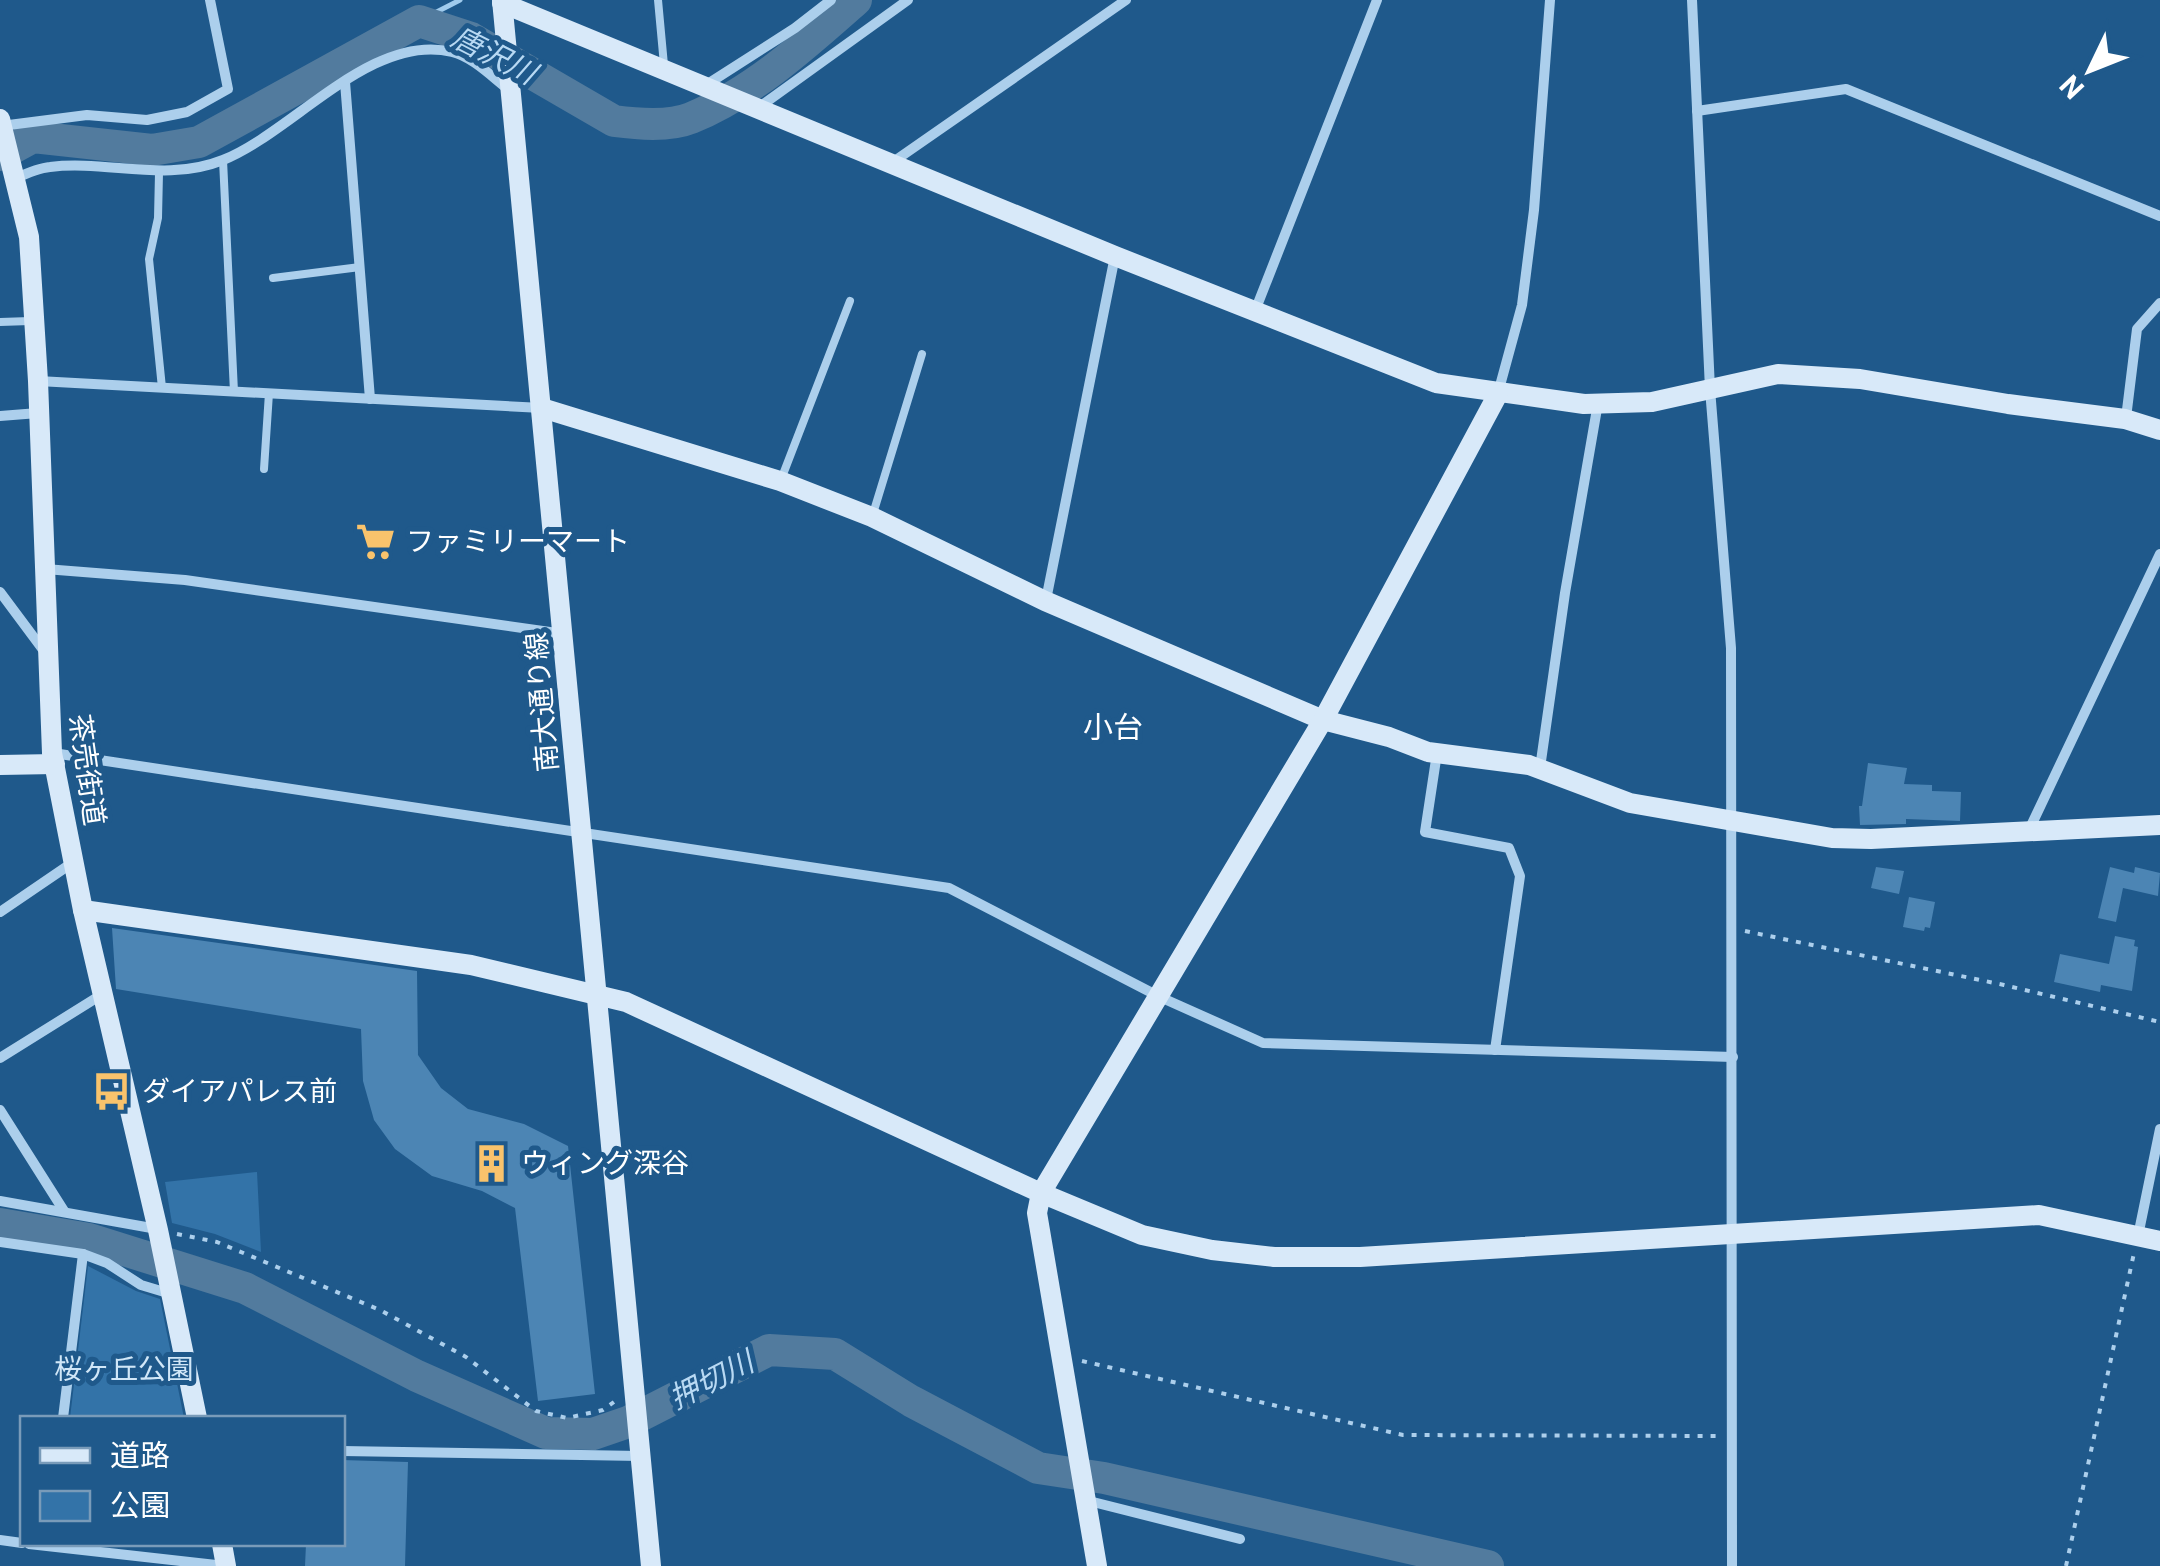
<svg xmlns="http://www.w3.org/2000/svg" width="2160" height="1566" font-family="Roboto,'Noto Sans JP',sans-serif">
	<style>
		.green { fill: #3373a8 }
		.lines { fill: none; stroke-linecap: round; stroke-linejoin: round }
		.stream { stroke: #a0cbed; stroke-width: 5 }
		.river { stroke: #527b9e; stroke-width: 32 }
		.building { fill: #4c85b4 }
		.path { stroke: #accfec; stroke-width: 4; stroke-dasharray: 5 8; stroke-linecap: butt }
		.lane { stroke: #accfec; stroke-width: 8 }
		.street { stroke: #accfec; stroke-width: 10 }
		.secondary { stroke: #d8e9f9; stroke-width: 20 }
		.labels { text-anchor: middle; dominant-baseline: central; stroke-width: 10; stroke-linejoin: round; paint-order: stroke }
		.poi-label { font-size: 28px; fill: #fff; stroke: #1f598b; text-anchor: start }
		.street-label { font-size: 28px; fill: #fff; stroke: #1f598b }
		.park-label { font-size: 28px; fill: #d1e7f8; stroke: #1f598b }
		.water-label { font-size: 30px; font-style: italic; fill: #b8d9f3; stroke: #1f598b }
		.neighbourhood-label { font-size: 30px; fill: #fff; stroke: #1f598b }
	</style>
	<rect width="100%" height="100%" fill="#1f598b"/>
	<g class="green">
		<polygon points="257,1172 261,1252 215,1234 172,1223 165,1182"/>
		<polygon points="88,1266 136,1291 160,1299 184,1418 70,1418"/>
	</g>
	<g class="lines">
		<polyline class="stream" points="419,21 460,0"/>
		<g class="river">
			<path d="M0 155 33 137 152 150 199 142 419 21 471 38 614 121C637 124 669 127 691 118 754 92 806 44 856 0"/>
			<polyline points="0,1224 89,1239 245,1288 417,1376 546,1433 593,1434 628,1422 769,1350 835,1354 911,1401 1038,1468 1104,1478 1488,1566"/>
		</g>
	</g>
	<g class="building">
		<polygon points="1868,763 1907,768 1904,784 1932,785 1932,791 1961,792 1960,821 1906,819 1906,824 1860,825 1859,806 1862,806"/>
		<polygon points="1876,867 1904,871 1899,894 1871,888"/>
		<polygon points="2110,867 2134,873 2135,867 2160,873 2158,896 2123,888 2116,922 2098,918"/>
		<polygon points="1909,897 1935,902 1930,928 1925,927 1924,931 1903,927"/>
		<polygon points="112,928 417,971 418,1055 441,1088 468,1109 524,1124 568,1146 595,1394 538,1401 515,1208 482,1191 432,1176 395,1149 374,1120 363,1081 361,1029 116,989"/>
		<polygon points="2115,936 2135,940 2134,946 2138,947 2132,991 2101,985 2100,992 2054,982 2060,954 2109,964"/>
		<polygon points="342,1460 408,1462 405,1566 305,1566 306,1544 342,1544"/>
	</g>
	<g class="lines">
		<g class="path">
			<polyline points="1745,931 2004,985 2160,1022"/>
			<polyline points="177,1234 217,1242 380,1310 466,1357 536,1411 567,1418 603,1410 618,1399"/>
			<polyline points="1082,1361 1403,1435 1719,1436"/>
			<polyline points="2066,1566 2134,1253"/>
		</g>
		<g class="lane">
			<polyline points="658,0 664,65"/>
			<polyline points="223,160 234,392"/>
			<polyline points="159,173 158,218 149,259 162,388"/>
			<polyline points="273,278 360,267"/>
			<polyline points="0,322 30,321"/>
			<polyline points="264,469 269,393"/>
			<polyline points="782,477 850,301"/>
			<polyline points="872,517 922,354"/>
		</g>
		<g class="street">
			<polyline points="1692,0 1710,389 1731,648 1732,1566"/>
			<polyline points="345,82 370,399"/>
			<polyline points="706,85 795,28 831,0"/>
			<polyline points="758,108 908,0"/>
			<polyline points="1697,111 1846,89 2160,216"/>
			<polyline points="1,126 87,115 147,120 187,112 228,89 210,0"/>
			<polyline points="893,162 1126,0"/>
			<path d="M14 179C25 174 38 168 50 167 108 160 166 183 223 160 293 132 372 32 452 52 473 57 492 77 509 90"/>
			<polyline points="1255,311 1377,0"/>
			<polyline points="38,381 542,408"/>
			<polyline points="1498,393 1522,305 1534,210 1550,0"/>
			<polyline points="0,416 38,413"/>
			<polyline points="2126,418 2137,329 2160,303"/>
			<polyline points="45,569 185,580 564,634"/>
			<polyline points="0,592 44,651"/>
			<polyline points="1046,600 1115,256"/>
			<polyline points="53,753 949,888 1160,997 1263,1043 1733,1057"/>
			<polyline points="1437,753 1425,832 1509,848 1520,876 1495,1050"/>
			<polyline points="1540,768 1565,593 1598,403"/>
			<polyline points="2029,830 2160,554"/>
			<polyline points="0,912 72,863"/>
			<polyline points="0,1058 101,995"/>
			<polyline points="0,1110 64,1211"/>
			<polyline points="0,1201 157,1229"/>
			<polyline points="2138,1236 2160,1129"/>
			<polyline points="0,1242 83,1254 107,1263 141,1285 171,1294"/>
			<polyline points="63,1418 83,1254"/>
			<polyline points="342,1451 640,1456"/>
			<polyline points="1085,1500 1240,1539"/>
			<polyline points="0,1540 22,1543"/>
			<polyline points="29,1544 225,1566"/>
		</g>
		<g class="secondary">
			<polyline points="502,0 651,1566"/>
			<polyline points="502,3 1115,256 1436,383 1584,404 1652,402 1778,374 1860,379 2008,404 2125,419 2160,430"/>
			<polyline points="0,119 29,237 38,381 52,753 83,910 158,1230 197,1418"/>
			<polyline points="542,408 780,481 872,517 1045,601 1323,720 1389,737 1428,752 1529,765 1630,803 1832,838 1871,839 2160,825"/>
			<polyline points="0,765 55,764"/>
			<polyline points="83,910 471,965 626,1002 1041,1193 1142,1235 1212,1250 1274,1257 1360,1257 2039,1215 2160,1241"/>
			<polyline points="222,1544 226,1566"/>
			<polyline points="1097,1566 1037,1213 1041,1193 1323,720 1498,394"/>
		</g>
	</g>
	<defs>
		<symbol id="supermarket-bare" viewBox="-9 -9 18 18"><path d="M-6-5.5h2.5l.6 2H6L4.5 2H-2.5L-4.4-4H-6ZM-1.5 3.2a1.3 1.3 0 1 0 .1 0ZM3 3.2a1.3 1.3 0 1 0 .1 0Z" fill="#f9c36c" stroke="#1f598b" stroke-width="2.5" paint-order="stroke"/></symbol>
		<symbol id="bus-bare" viewBox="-9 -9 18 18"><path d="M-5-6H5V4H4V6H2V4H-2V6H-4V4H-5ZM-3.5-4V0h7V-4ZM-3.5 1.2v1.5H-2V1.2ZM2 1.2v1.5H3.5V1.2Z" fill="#f9c36c" stroke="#1f598b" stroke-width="2.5" paint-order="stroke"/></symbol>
		<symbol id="building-bare" viewBox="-9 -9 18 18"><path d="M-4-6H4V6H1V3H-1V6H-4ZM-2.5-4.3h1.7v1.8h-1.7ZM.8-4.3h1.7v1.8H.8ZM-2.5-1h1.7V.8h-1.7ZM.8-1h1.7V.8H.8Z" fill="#f9c36c" stroke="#1f598b" stroke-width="2.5" paint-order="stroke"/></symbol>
	</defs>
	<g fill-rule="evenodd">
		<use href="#supermarket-bare" x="348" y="514" width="55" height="55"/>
		<use href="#bus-bare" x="84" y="1064" width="55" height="55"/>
		<use href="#building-bare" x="464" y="1136" width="55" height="55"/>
	</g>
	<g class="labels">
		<g class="poi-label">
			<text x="406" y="541">ファミリーマート</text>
			<text x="142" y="1091">ダイアパレス前</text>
			<text x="521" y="1163">ウィング深谷</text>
		</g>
		<g class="street-label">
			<text transform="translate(542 702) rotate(-95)">南大通り線</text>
			<text transform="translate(87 770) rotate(82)">茶売街道</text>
		</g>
		<g class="park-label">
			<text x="124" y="1369">桜ヶ丘公園</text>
		</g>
		<g class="water-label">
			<text transform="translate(494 55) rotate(27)">唐沢川</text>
			<text transform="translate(711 1380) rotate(-27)">押切川</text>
		</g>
		<g class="neighbourhood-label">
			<text x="1113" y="727">小台</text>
		</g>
	</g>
	<rect x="20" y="1416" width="325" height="130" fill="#1f598b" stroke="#799bb9" stroke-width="2.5"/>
	<rect x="40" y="1448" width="50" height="15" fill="#d8e9f9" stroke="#799bb9" stroke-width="2.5"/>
	<text x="110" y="1466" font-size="30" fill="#ffffff">道路</text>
	<rect x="40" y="1491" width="50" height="30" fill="#3373a8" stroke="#799bb9" stroke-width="2.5"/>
	<text x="110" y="1516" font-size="30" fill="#ffffff">公園</text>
	<g transform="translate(2090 70) rotate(227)" stroke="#1f598b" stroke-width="8" paint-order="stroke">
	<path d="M0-8L18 38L0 25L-18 38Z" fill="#ffffff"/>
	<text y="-15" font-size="28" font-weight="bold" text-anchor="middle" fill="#ffffff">N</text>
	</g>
</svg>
